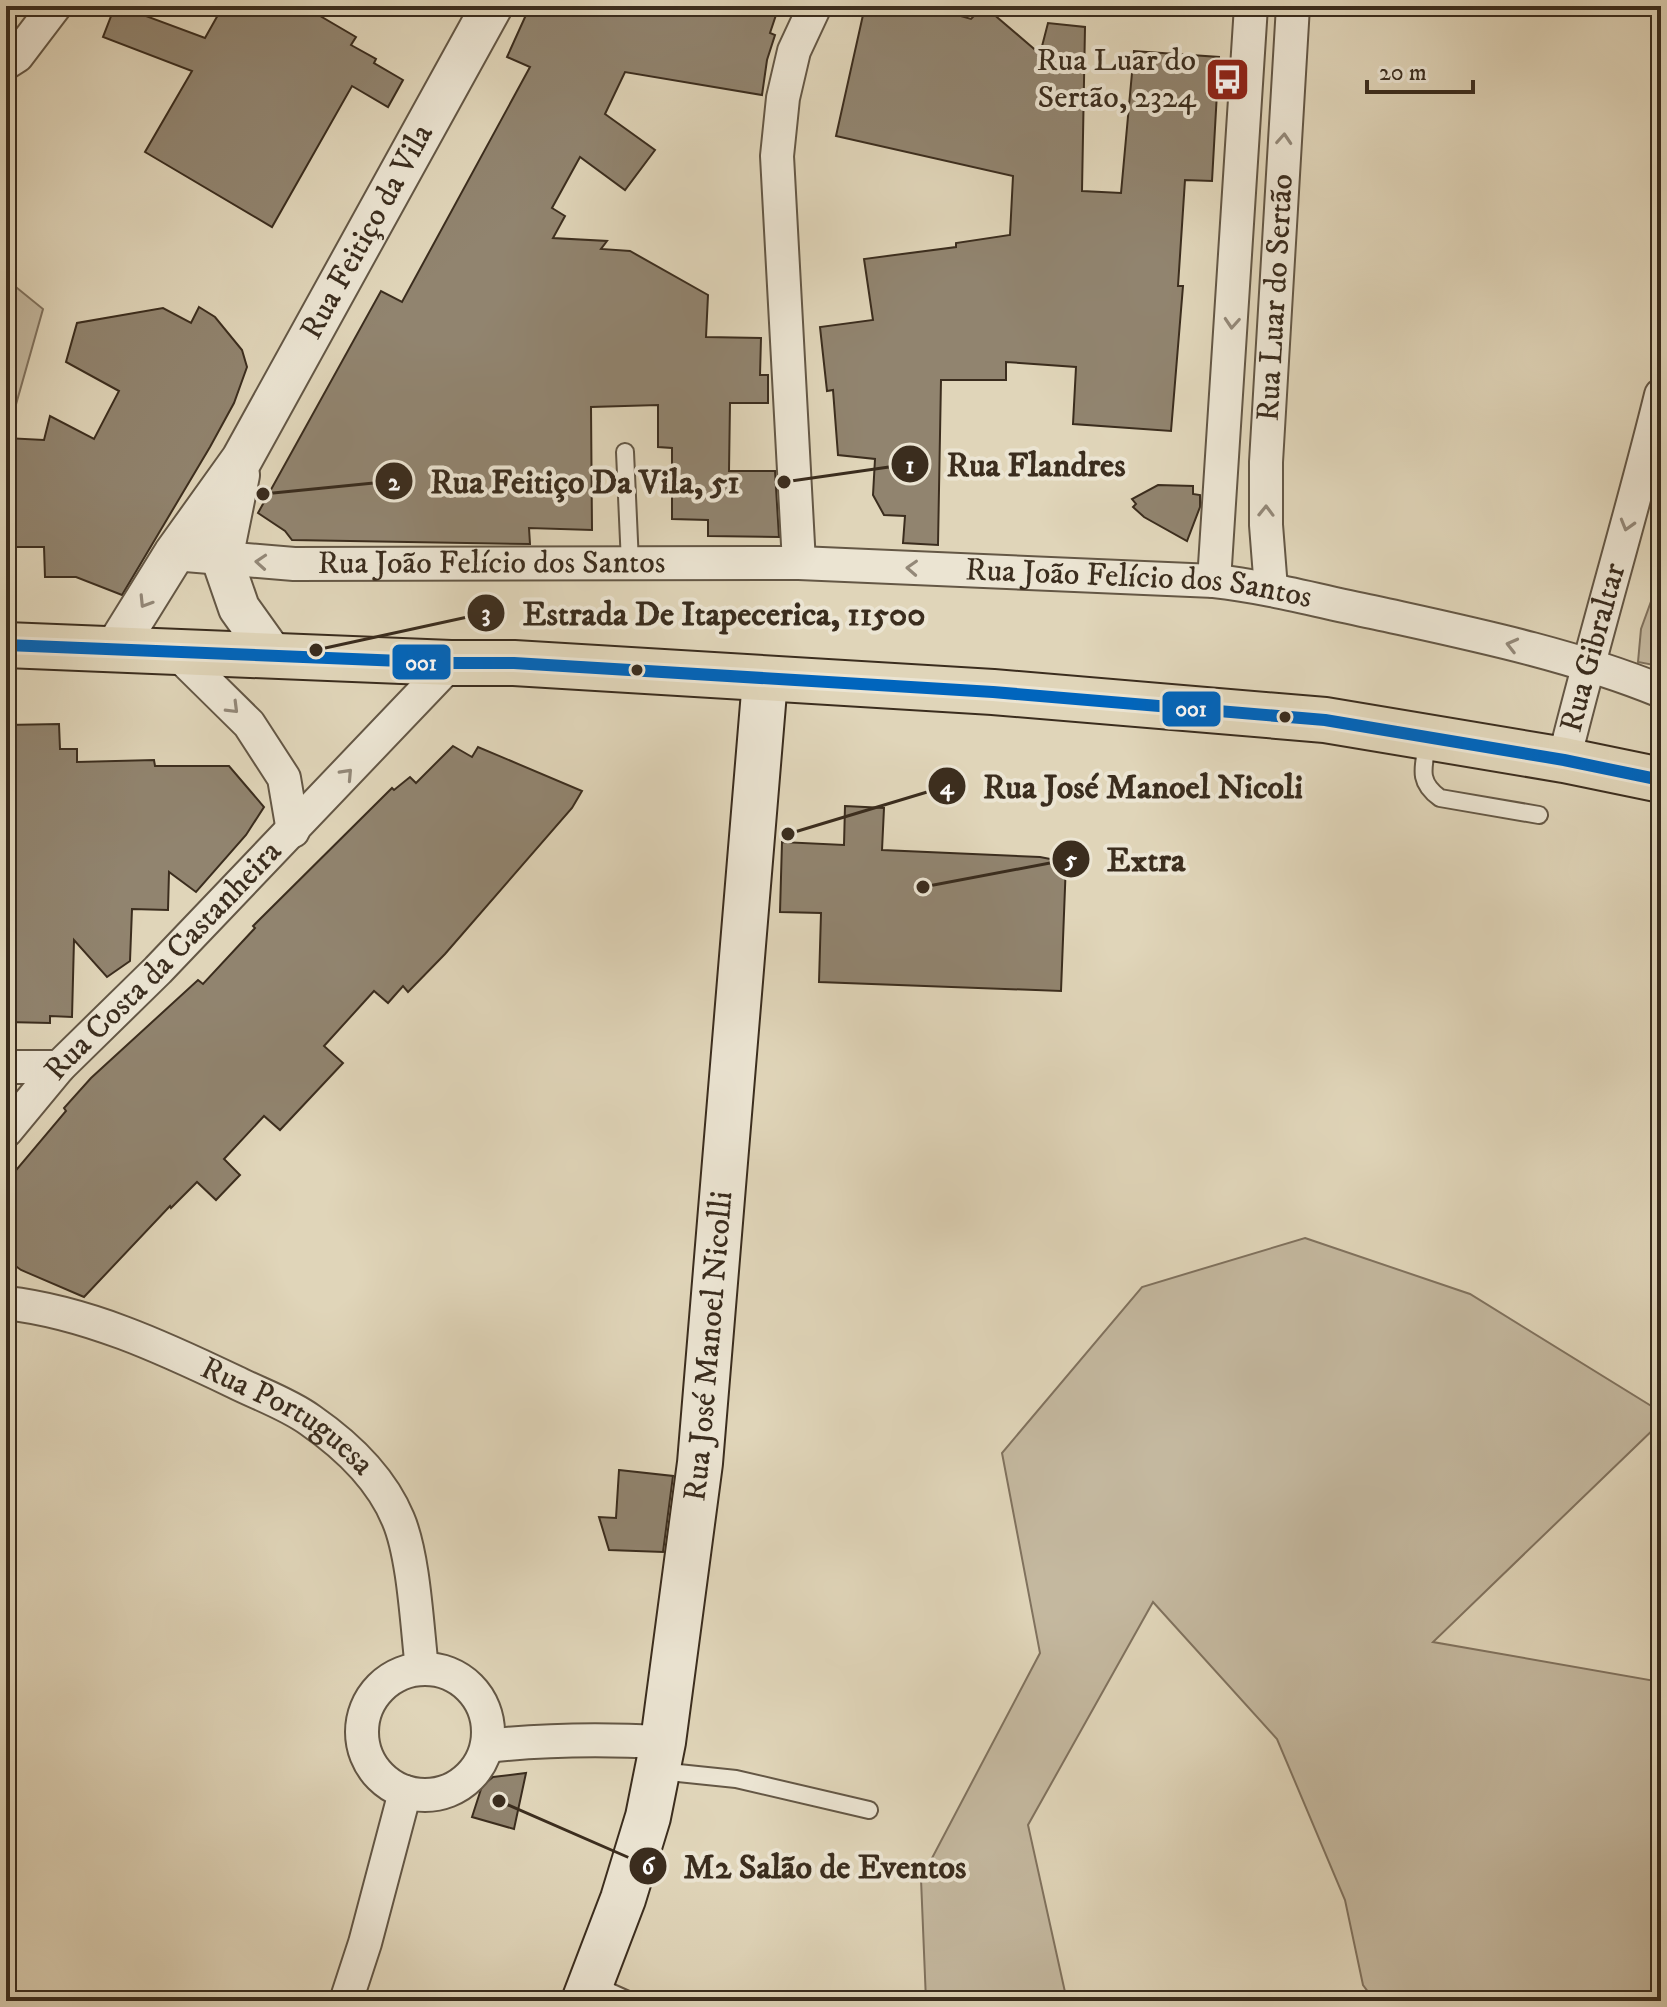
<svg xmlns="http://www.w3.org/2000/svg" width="1667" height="2007" font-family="'IM FELL DW Pica',serif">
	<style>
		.green { fill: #c4b89f; stroke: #80725e; stroke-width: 2 }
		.building { fill: #91846f; stroke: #3b2d1e; stroke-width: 2 }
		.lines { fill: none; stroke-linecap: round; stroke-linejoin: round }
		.service-casing { stroke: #645745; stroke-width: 20 }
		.minor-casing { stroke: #645745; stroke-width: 36 }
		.tertiary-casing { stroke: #645745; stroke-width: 44 }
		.secondary-casing { stroke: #3b2d1e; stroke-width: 48 }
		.primary-casing { stroke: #3b2d1e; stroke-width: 48 }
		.service { stroke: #ebe4d2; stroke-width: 16 }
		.minor { stroke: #ebe4d2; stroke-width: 32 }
		.tertiary { stroke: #ebe4d2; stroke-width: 40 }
		.secondary { stroke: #ebe4d2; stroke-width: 44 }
		.primary { stroke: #e0d5b9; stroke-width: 44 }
		.bus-1-casing { stroke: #ebe4d2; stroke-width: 18 }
		.bus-1 { stroke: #0065bd; stroke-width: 12 }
		.oneway { stroke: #938878 }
		.bus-dot { fill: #3b2d1e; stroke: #ebe4d2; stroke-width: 3 }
		.labels { text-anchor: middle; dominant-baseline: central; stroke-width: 8; stroke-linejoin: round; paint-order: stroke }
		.poi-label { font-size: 32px; fill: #3b2d1e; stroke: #ebe4d2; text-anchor: end }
		.street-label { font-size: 32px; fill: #3b2d1e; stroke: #ebe4d2 }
		.leader { fill: none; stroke: #3b2d1e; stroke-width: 3 }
		.callout-dot { fill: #3b2d1e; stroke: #ebe4d2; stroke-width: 3 }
		.mark-label { font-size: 24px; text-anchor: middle; font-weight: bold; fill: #fff }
		.callout-label { font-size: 34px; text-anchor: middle; font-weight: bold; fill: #3b2d1e; stroke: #ebe4d2; stroke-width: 8; stroke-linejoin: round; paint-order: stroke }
		.line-badge { stroke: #ebe4d2; stroke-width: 3 }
		.badge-label { font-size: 22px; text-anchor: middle; font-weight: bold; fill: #fff }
	</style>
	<rect width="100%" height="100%" fill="#e0d5b9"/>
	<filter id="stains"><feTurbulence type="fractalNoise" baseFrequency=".0025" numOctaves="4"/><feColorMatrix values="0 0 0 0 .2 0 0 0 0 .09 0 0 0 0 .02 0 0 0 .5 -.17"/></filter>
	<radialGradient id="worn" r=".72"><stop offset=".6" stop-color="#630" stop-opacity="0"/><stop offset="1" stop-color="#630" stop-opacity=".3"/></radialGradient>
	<g class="green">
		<polygon points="6,279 43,309 11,422 6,421"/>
		<polygon points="1661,574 1661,664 1659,666 1638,662 1641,629"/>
		<polygon points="1305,1238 1470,1294 1661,1412 1661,1422 1433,1642 1661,1682 1661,2001 1375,2001 1363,1985 1345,1900 1277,1739 1153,1602 1028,1825 1067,2001 926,2001 921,1879 1040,1653 1002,1453 1142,1287"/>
	</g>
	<g class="building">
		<polygon points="115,6 146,6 143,15 205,38 223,6 303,6 356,37 351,45 376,59 374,63 403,80 388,107 352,86 272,227 145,152 192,71 103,37"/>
		<polygon points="530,6 779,6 770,33 775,35 767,60 762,95 625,72 605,114 655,150 625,190 580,157 552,208 565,216 553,238 607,241 601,249 630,251 708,295 706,337 761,338 760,375 768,375 768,403 730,403 729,471 775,471 779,537 708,536 708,520 672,519 672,448 658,447 658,405 591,407 592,530 529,528 530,544 292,540 285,531 258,513 381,291 402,302 530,67 507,57"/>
		<polygon points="865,6 925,6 971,19 984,6 1040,54 1048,23 1085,27 1082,191 1121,193 1134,51 1219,57 1212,181 1185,180 1178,286 1183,286 1171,431 1073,424 1076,367 1006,362 1006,380 941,380 938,545 903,543 905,516 884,515 873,495 875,459 838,455 833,390 827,391 820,327 873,320 864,259 956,247 956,243 1010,235 1013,176 836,136"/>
		<polygon points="199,307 215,317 242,350 247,367 234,403 210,447 122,595 76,577 45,577 44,547 6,547 6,438 44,440 50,416 94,439 119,391 66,362 77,323 163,308 191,323"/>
		<polygon points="1158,485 1193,486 1193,494 1200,495 1200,507 1187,541 1144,517 1133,507 1136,504 1132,499"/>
		<polygon points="59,724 60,749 77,749 77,762 154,760 155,766 229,766 264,807 246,835 196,892 169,872 168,910 132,909 130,961 107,977 74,940 72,1017 50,1016 50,1023 6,1022 6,725"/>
		<polygon points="453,746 472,757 478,747 582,791 572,808 445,954 408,992 403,986 388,1003 374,991 324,1046 343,1063 280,1130 264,1116 224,1159 240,1175 216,1200 197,1182 171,1208 170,1206 84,1297 21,1270 6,1259 6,1182 66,1111 64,1108 91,1078 198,980 203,984 255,928 253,926 392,788 394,790 410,777 416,783"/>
		<polygon points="845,806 884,808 882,850 1040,857 1066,862 1061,991 819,982 821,913 780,912 782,842 844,845"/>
		<polygon points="619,1470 673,1476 663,1552 609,1550 599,1517 616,1518"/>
		<polygon points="526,1773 514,1829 472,1817 482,1786 493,1777"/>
	</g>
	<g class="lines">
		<defs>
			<g id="service">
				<polyline points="625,452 630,563"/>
				<path d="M1428 739C1424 766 1416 781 1440 798L1539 815"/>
				<polyline points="659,1771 736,1779 869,1810"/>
				<polyline points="592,1984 630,2001"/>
			</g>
			<g id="minor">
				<polyline points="6,63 17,56 55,6"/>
				<path id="s1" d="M174 554 294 564 799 563 1214 581C1269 587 1322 602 1377 613 1472 634 1570 654 1661 691"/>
				<polyline points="799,563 777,156 783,98 794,51 815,6"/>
				<polyline points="1214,581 1251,6"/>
				<path id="s2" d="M1271 589 1266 525V462L1293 6"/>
				<polyline points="177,653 249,724 284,778 293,831"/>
				<path id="s3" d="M1564 760C1594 638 1631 517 1661 395"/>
				<polyline points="6,1067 59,1067"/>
				<path id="s4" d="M6 1131 59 1067 158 970 451 663"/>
				<path id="s5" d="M6 1303C86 1312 162 1347 235 1382 259 1394 288 1404 310 1420 346 1445 381 1478 398 1519 414 1556 417 1627 422 1669"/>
				<circle cx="425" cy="1732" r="63"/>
				<path d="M487 1746C547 1739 604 1739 663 1742"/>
				<polyline points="346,2001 365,1943 405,1792"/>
			</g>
			<g id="tertiary">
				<polyline points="239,475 222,559 239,608 274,657"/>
				<path id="s6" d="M115 649 174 554 242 459 492 6"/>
			</g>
			<g id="secondary">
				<path id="s7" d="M584 2001 623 1899 648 1817 663 1742 700 1463 765 680"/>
			</g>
			<polyline id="primary" points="6,645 451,663 514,663 993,692 1325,720 1564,760 1661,780"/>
		</defs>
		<use href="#service" class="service-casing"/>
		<use href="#minor" class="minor-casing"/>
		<use href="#tertiary" class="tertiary-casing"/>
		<use href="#secondary" class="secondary-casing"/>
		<use href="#primary" class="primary-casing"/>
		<use href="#service" class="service"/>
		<use href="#minor" class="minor"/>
		<use href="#tertiary" class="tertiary"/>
		<use href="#secondary" class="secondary"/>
		<use href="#primary" class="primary"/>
		<defs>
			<polyline id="bus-1" points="6,645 451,663 514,663 993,692 1325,720 1564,760 1661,780"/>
		</defs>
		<use href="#bus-1" class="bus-1-casing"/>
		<use href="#bus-1" class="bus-1"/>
	</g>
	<defs><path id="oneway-chevron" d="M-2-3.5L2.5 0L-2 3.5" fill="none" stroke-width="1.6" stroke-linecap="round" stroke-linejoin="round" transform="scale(2)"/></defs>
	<g class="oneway">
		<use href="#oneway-chevron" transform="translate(1284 139) rotate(-86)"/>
		<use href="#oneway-chevron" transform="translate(1232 323) rotate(94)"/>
		<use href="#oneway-chevron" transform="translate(1266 511) rotate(-89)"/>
		<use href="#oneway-chevron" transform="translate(1627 525) rotate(106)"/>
		<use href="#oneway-chevron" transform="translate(261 562) rotate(-176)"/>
		<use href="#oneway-chevron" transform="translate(912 568) rotate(-177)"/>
		<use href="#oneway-chevron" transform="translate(145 602) rotate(122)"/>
		<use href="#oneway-chevron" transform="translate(1512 645) rotate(-166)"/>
		<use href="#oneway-chevron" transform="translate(233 708) rotate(45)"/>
		<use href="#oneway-chevron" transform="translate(347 774) rotate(-47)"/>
	</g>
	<defs>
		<symbol id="bus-square" viewBox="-11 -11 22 22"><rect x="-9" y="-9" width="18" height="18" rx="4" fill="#8f2418" stroke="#ebe4d2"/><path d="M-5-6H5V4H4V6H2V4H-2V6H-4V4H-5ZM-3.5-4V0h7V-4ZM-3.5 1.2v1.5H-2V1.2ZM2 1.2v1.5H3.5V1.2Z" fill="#fff"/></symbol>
	</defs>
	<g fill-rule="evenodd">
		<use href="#bus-square" x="1202" y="54" width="51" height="51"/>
	</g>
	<g class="bus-dot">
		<circle cx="637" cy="670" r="7"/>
		<circle cx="1285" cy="717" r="7"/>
	</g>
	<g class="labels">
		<g class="poi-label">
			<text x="1196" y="61">Rua Luar do<tspan x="1196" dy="37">Sertão, 2324</tspan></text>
		</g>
		<g class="street-label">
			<text stroke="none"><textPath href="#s6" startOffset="488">Rua Feitiço da Vila</textPath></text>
			<text stroke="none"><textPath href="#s2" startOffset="292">Rua Luar do Sertão</textPath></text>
			<text stroke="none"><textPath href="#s1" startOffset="318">Rua João Felício dos Santos</textPath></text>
			<text stroke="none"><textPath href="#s1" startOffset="966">Rua João Felício dos Santos</textPath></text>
			<text stroke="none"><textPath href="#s3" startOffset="116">Rua Gibraltar</textPath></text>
			<text stroke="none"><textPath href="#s4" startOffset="232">Rua Costa da Castanheira</textPath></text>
			<text stroke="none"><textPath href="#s7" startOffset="670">Rua José Manoel Nicolli</textPath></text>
			<text stroke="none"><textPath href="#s5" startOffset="306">Rua Portuguesa</textPath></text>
		</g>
	</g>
	<path class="leader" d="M784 482L910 464M263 494L394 481M316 650L486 613M788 834L947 786M923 887L1071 859M499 1801L648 1866"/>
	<g class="callout-dot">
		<circle cx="784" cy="482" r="8"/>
		<circle cx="263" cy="494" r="8"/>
		<circle cx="316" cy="650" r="8"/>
		<circle cx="788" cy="834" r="8"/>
		<circle cx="923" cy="887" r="8"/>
		<circle cx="499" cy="1801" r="8"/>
		<circle cx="910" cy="464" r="20"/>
		<circle cx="394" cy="481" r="20"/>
		<circle cx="486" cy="613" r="20"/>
		<circle cx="947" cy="786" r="20"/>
		<circle cx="1071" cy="859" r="20"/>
		<circle cx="648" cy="1866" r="20"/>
	</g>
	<g class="mark-label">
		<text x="910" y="473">1</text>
		<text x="394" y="490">2</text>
		<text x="486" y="621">3</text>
		<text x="947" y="794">4</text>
		<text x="1071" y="867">5</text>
		<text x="648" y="1874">6</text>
	</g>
	<g class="callout-label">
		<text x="1036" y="476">Rua Flandres</text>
		<text x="585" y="493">Rua Feitiço Da Vila, 51</text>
		<text x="724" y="625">Estrada De Itapecerica, 11500</text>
		<text x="1143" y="798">Rua José Manoel Nicoli</text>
		<text x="1146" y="871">Extra</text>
		<text x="825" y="1878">M2 Salão de Eventos</text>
	</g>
	<g class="line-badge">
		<rect x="391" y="643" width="61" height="38" rx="8" fill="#0065bd"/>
		<rect x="1161" y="690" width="61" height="38" rx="8" fill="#0065bd"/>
	</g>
	<g class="badge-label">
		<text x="421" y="670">001</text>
		<text x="1191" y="716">001</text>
	</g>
	<rect width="1667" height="2007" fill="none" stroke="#e0d5b9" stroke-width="32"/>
	<rect x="8" y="8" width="1651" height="1991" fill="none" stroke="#3b2d1e" stroke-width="4"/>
	<rect x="16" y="16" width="1635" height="1975" fill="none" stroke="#3b2d1e" stroke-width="2"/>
	<path d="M1367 80v12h106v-12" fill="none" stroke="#3b2d1e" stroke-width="4"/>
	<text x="1379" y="80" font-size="24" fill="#3b2d1e" stroke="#ebe4d2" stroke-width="6" paint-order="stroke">20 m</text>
	<rect width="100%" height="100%" filter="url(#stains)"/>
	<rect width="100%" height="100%" fill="url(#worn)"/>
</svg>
